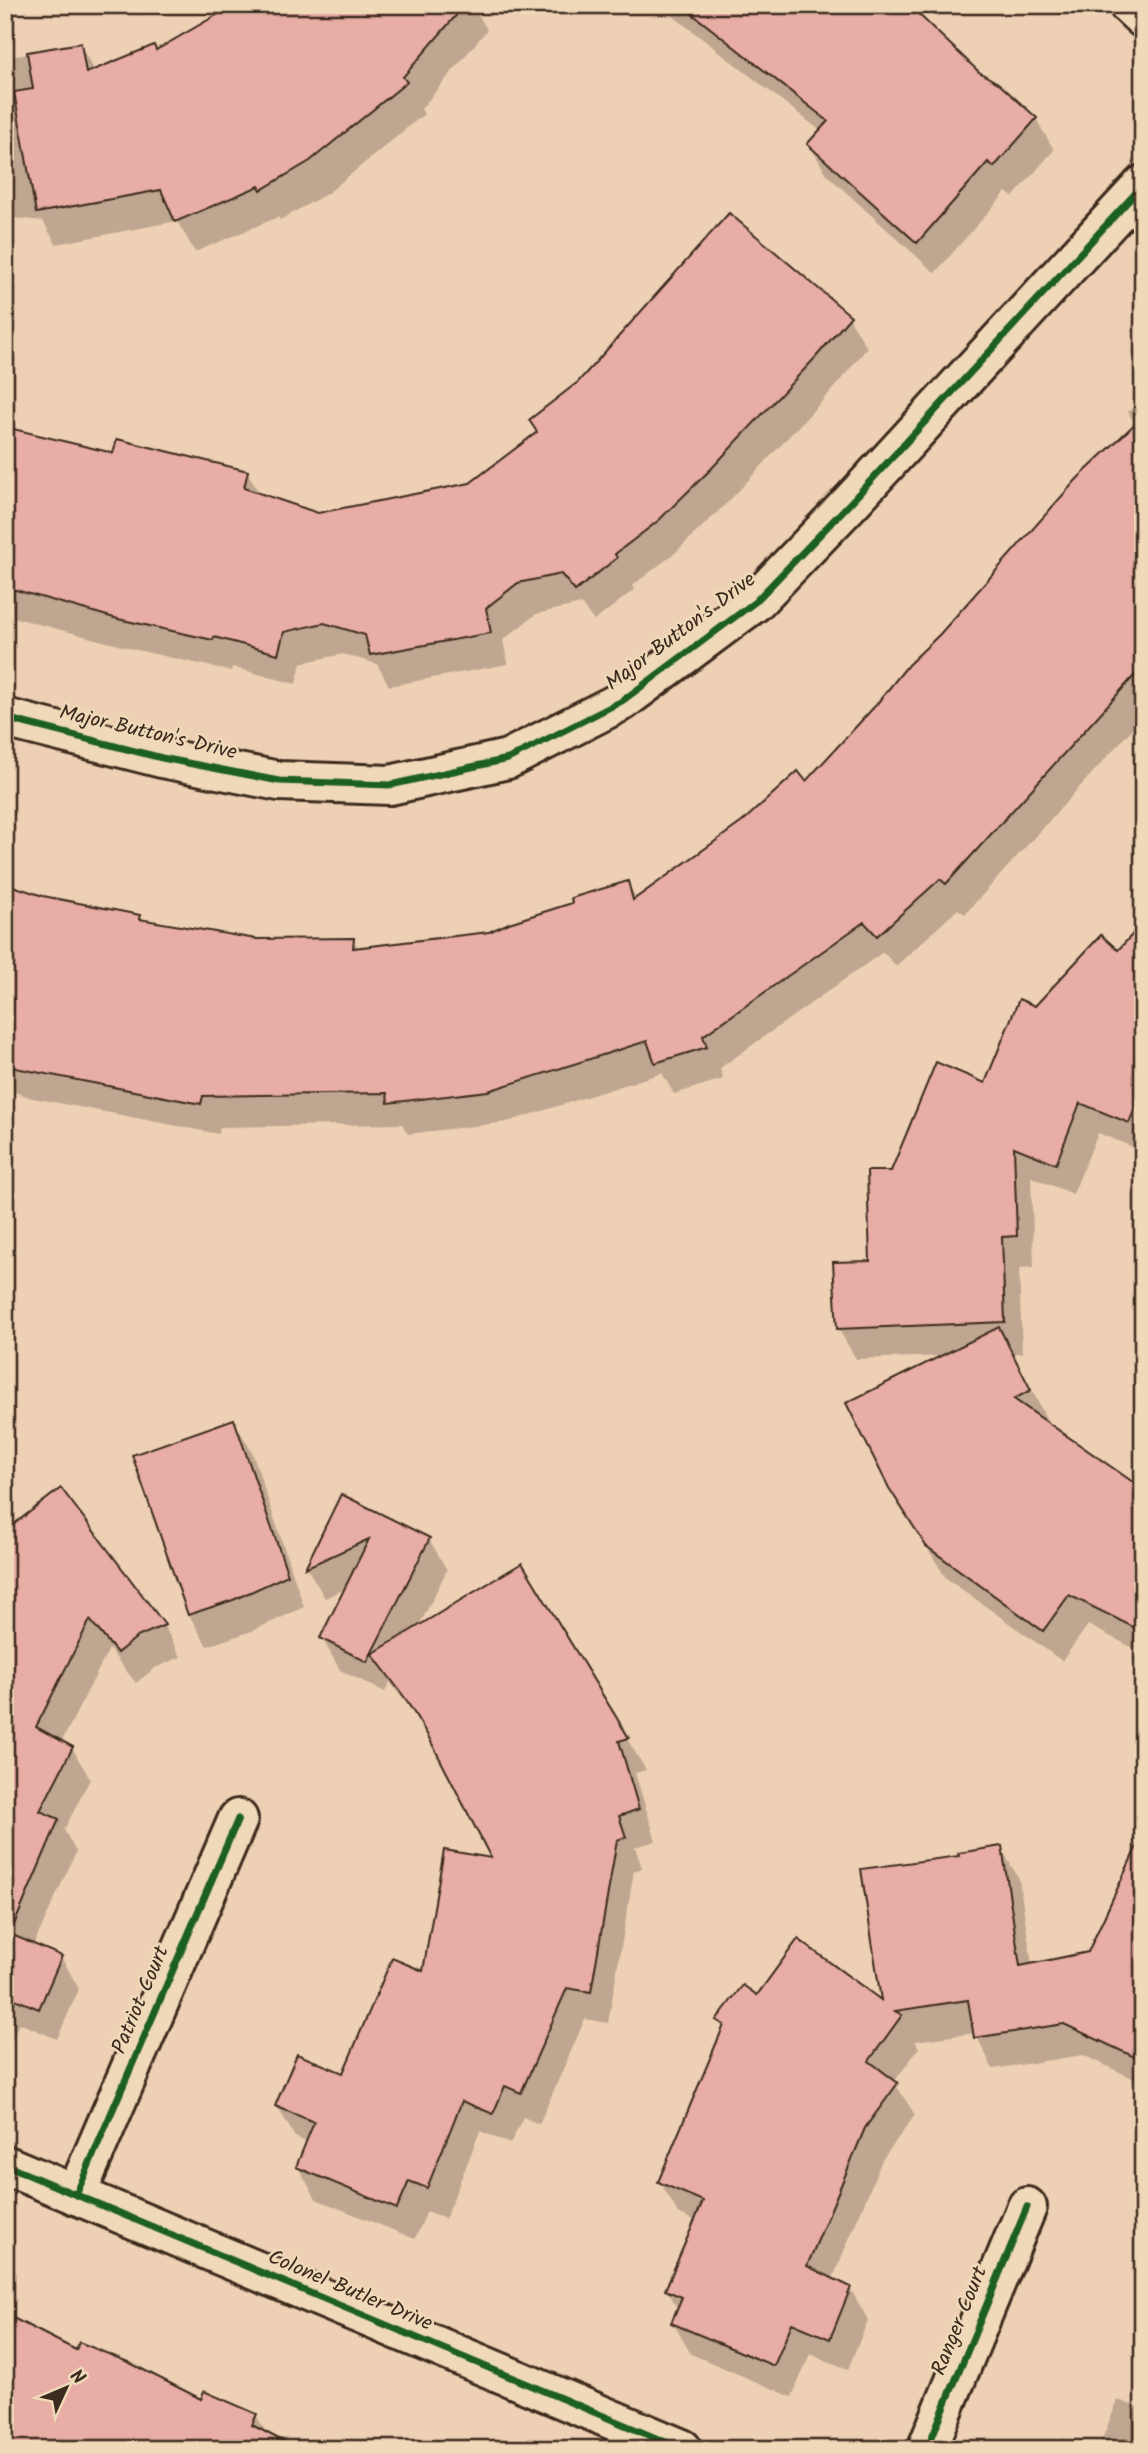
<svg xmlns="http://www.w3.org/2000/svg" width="1148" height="2454" font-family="Kalam,sans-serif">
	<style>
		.shadow { fill: #0003 }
		.building { fill: #e8ada5; stroke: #3b2a1e; stroke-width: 2 }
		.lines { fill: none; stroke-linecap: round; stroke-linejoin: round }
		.street-casing { stroke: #3b2a1e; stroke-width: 44 }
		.secondary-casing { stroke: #3b2a1e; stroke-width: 44 }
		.street { stroke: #efd9b8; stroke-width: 38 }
		.secondary { stroke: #efd9b8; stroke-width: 38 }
		.cycleway-casing { stroke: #efd9b8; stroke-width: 11 }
		.cycleway { stroke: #1b5e20; stroke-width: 7 }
		.labels { text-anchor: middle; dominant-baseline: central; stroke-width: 5; stroke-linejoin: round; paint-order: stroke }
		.street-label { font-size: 21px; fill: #3b2a1e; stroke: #efd9b8 }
	</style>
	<rect width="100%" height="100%" fill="#eed0b4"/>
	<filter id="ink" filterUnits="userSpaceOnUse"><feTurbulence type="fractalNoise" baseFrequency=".0143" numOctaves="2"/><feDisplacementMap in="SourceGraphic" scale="14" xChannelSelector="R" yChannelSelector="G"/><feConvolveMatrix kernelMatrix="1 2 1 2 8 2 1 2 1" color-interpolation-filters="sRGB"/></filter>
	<g filter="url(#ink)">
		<g class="shadow">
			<polygon points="238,5 473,5 487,30 421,109 424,114 328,193 280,220 278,217 195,252 177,221 56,244 43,221 5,217 5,58 80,45 95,71 156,52"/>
			<polygon points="659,5 908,5 978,73 1036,119 1054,150 1013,197 1006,192 935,273 827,175 809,144 821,131"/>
			<polygon points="849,317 867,348 833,389 729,501 676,552 632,586 634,590 594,621 581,604 536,614 503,640 508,664 389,686 377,664 343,654 301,663 296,684 232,667 231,671 137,650 5,615 5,429 115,455 247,472 261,496 318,515 471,485"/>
			<polygon points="1143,396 1143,717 965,914 958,909 896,966 883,952 720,1068 723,1079 674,1094 662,1073 507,1122 408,1134 402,1124 220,1127 219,1134 33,1098 5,1089 5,897 11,899 42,897 139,916 142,922 256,941 353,940 359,949 490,934 575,905 627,883 637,899 806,783 1136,425 1128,412"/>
			<polygon points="1143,925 1143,1151 1098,1133 1073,1194 1031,1177 1034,1267 1019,1268 1022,1353 1013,1353 1048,1422 1046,1423 1143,1491 1143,1653 1088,1625 1062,1661 946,1578 910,1520 944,1356 856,1359 838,1328 872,1263 892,1172 986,1085 1036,1008 1118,952"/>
			<polygon points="234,1421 252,1452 304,1607 252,1631 207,1646 189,1615"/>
			<polygon points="60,1490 164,1626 181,1657 155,1668 136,1683 109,1649 61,1743 72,1748 90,1779 64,1830 76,1852 33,1946 61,1957 79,1989 57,2039 19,2023 5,2057 5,1533"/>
			<polygon points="342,1496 429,1539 447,1570 418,1628 521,1565 646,1770 635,1773 656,1841 635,1847 642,1868 634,1871 608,2023 585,2019 539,2124 523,2117 510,2144 480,2131 445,2219 427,2211 415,2239 316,2199 298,2167 308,2143 295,2137 277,2106 344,2076 425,1973 494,1861 426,1730 390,1682 385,1692 340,1670 322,1638 347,1588 325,1598 307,1568"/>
			<polygon points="1001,1848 1019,1879 1032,1965 1089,1954 1143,1910 1143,2083 1083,2055 993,2069 975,2033 915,2041 919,2048 894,2082 915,2115 882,2160 832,2280 850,2288 868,2320 848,2369 810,2354 792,2397 691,2354 673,2323 679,2310 667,2290 696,2221 678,2213 660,2182 724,2030 718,2020 757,1998 883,2004 961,1857"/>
			<polygon points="77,2353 202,2402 256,2415 274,2446"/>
			<polygon points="1118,2400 1143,2409 1143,2449 1098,2449"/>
		</g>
		<g class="building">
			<polygon points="234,5 465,5 403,77 407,82 310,161 261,190 259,186 175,222 161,190 36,213 14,92 33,89 27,52 81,43 86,73 154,45 156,50"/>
			<polygon points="681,5 909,5 979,72 998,83 1037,118 994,167 988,162 917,243 807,144 828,121"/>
			<polygon points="729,213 851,316 815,358 711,469 658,521 615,554 617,558 575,591 561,574 518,583 486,608 491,633 370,655 365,635 324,623 284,632 278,654 214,637 213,640 118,619 5,587 5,427 113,453 117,439 248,471 244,488 318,513 470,483 537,432 529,420 578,382"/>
			<polygon points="1143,416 1143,666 946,884 940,879 877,936 864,922 703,1036 707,1047 655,1063 647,1041 488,1091 388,1103 387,1093 203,1096 201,1104 5,1066 5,912 13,886 43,896 140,915 139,919 256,939 354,938 353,948 489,932 509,923 572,903 571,898 628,881 633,900 742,822 798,771 806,781 875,706 908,665 940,634 1077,479"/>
			<polygon points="1143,923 1143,1089 1129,1123 1080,1103 1056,1164 1014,1147 1017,1236 1002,1237 1005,1322 837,1329 833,1262 870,1261 867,1171 891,1171 936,1062 985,1083 1019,999 1035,1006 1101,935 1118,950"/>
			<polygon points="999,1327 1031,1390 1014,1399 1143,1489 1143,1632 1069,1595 1043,1631 926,1546 889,1488 846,1403"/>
			<polygon points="234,1419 288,1575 233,1600 188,1615 132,1455"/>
			<polygon points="61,1488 165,1625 137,1637 117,1653 90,1620 36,1727 73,1747 40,1811 59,1819 10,1934 62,1956 39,2009 5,1995 5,1531"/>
			<polygon points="341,1494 430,1538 367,1662 320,1638 369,1539 305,1568"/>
			<polygon points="522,1563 629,1738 619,1741 639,1809 619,1816 626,1837 617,1840 591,1992 567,1988 521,2093 505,2086 493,2114 462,2101 427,2188 409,2181 397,2209 296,2167 314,2122 275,2106 297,2054 343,2073 392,1958 423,1971 444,1850 491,1858 428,1736 405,1698 372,1654"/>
			<polygon points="1143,1833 1143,2061 1064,2024 974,2038 968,2000 895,2011 902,2015 869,2061 898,2083 865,2128 807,2266 851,2287 830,2339 792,2323 774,2366 671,2323 682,2297 665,2290 703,2201 658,2182 724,2025 716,2020 743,1985 757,1995 798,1939 881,2000 861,1869 959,1856 958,1853 1002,1846 1020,1966 1088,1952"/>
			<polygon points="5,2314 76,2350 79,2342 128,2362 201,2399 204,2391 257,2414 252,2425 298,2449 5,2449"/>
		</g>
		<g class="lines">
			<defs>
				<g id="street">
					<polyline points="1129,5 1143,18"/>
					<polyline points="5,2165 682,2449"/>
					<polyline points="76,2195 238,1819"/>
					<polyline points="927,2449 1027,2207"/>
				</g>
				<polyline id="secondary" points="5,718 162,758 279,781 390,785 508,759 622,701 755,602 852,501 1143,185"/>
			</defs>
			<use href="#street" class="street-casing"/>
			<use href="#secondary" class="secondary-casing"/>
			<use href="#street" class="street"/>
			<use href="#secondary" class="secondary"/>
			<defs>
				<g id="cycleway">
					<polyline points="5,718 162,758 279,781 390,785 508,759 622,701 755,602 852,501 1143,185"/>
					<polyline points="5,2165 682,2449"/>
					<polyline points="76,2195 238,1819"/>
					<polyline points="927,2449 1027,2207"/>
				</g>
			</defs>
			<use href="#cycleway" class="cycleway-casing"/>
			<use href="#cycleway" class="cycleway"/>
		</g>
	</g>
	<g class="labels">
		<g class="street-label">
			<text transform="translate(681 632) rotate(-37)">Major Button's Drive</text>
			<text transform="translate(148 733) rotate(13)">Major Button's Drive</text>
			<text transform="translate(141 2000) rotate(-67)">Patriot Court</text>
			<text transform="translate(350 2291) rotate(23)">Colonel Butler Drive</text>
			<text transform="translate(960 2321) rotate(-68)">Ranger Court</text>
		</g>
	</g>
	<rect width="1148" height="2454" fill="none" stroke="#efd9b8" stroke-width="28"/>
	<rect x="14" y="14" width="1120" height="2426" fill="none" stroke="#3b2a1e" stroke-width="2.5" filter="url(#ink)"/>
	<g transform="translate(66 2388) rotate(46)" stroke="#efd9b8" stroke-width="5" paint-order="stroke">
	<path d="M0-5L12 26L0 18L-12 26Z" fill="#3b2a1e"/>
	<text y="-10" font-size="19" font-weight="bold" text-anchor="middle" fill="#3b2a1e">N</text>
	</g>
</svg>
